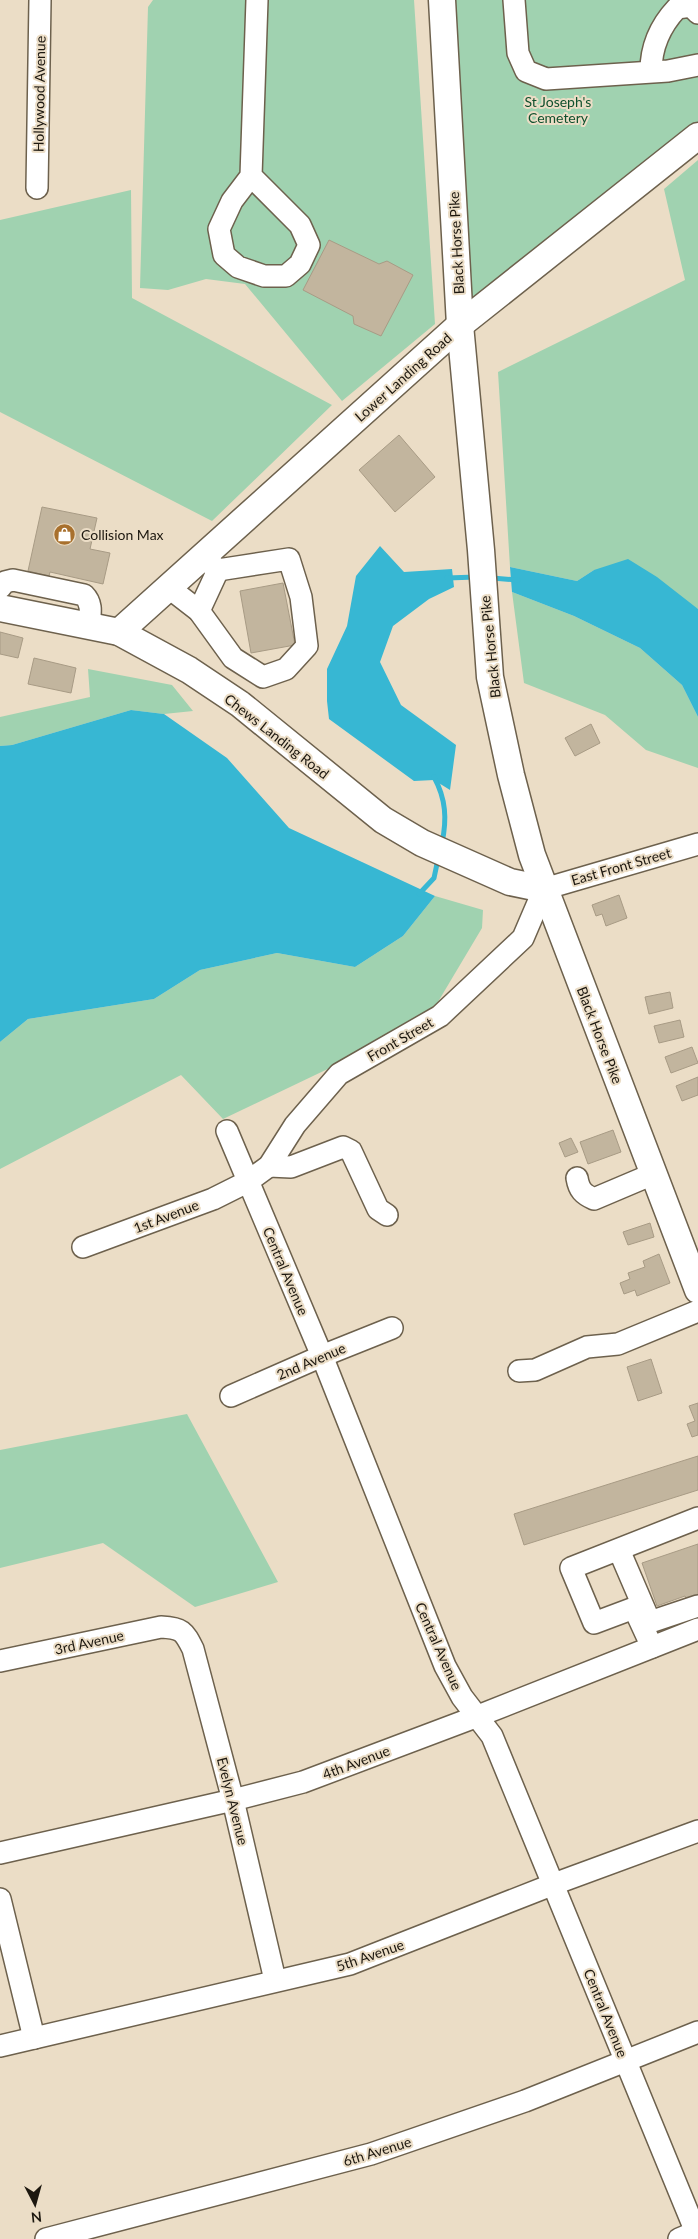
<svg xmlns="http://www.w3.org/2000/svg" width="698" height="2239" font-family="Lato,sans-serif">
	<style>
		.green { fill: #a0d2b0 }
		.water { fill: #37b7d3 }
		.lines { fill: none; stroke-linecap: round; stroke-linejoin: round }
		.stream { stroke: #37b7d3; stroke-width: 5 }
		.building { fill: #c2b59e; stroke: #a89b85 }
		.minor-casing { stroke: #6d614d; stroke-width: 24 }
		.major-casing { stroke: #6d614d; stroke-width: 29 }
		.minor { stroke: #fff; stroke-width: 21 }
		.major { stroke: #fff; stroke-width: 26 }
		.labels { text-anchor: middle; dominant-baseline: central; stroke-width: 4; stroke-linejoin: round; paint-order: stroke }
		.street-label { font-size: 14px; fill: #1c170f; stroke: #ebddc6 }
		.park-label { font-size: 14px; fill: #0f502d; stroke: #ebddc6 }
		.poi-label { font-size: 14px; fill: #1c170f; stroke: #ebddc6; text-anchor: start }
	</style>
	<rect width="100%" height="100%" fill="#ebddc6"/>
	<g class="green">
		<polygon points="153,0 414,0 435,324 342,401 245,284 206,279 168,290 140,288 148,7"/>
		<polygon points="442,0 698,0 698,136 460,325"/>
		<polygon points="698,160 698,609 594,570 577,581 510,567 498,372 685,280 664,189"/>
		<polygon points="131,190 132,298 332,405 212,521 0,412 0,220"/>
		<polygon points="512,592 574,616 640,648 682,685 698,717 698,768 646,750 605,715 524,683"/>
		<polygon points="88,669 172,685 193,711 164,714 131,710 12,745 0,746 0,717 90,697"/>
		<polygon points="435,896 483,910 482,928 426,1022 223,1119 181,1075 0,1169 0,1042 28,1019 154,999 200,970 277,953 355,967 403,936"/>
		<polygon points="187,1414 278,1582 195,1607 103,1543 0,1568 0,1450"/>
	</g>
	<g class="water">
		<polygon points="380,546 404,572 452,569 454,587 429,599 393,626 380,662 401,705 456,745 450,790 434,780 414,781 329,719 327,701 327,669 347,626 356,576"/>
		<polygon points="628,559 657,577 698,609 698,717 682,685 640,648 574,616 512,592 510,567 577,581 594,570"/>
		<polygon points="131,710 164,714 227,758 289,828 435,896 403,936 355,967 277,953 200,970 154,999 28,1019 0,1042 0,746 12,745"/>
	</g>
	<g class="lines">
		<g class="stream">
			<polyline points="447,578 476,577"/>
			<polyline points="492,578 518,580"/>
			<path d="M434 777C446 799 447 819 442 843"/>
			<polyline points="419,894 434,878 438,859"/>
		</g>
	</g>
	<g class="building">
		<polygon points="329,240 379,264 387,261 413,275 381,336 354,324 353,316 303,290"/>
		<polygon points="399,435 435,477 395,512 359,470"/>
		<polygon points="42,507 97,518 90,549 110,553 103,584 50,572 49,576 28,571"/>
		<polygon points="283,583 295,645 251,653 240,591"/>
		<polygon points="0,632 23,638 18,658 0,654"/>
		<polygon points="34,658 76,668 71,693 28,684"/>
		<polygon points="591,724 600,743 575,756 565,738"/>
		<polygon points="619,895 627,918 606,926 602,914 596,916 592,905"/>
		<polygon points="670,992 673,1008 649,1014 645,997"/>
		<polygon points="680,1020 684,1037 659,1043 654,1026"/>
		<polygon points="692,1047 698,1063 671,1073 665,1057"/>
		<polygon points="698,1077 698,1095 682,1101 676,1086"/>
		<polygon points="613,1130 621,1152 588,1164 580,1142"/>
		<polygon points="571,1138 578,1152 565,1157 559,1143"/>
		<polygon points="650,1223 654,1237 628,1245 623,1232"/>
		<polygon points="659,1254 670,1283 637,1296 635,1290 624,1294 620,1283 630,1279 628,1273 645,1267 643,1261"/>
		<polygon points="651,1359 662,1393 638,1401 627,1367"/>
		<polygon points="698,1403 698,1435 692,1437 687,1424 695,1421 689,1406"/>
		<polygon points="698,1456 698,1490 524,1545 514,1514"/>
		<polygon points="698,1544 698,1596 687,1600 685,1596 657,1606 642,1563"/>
	</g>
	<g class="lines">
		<defs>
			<g id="minor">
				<polyline points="514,0 518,53 526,71 546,79 668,71 698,65"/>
				<path d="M651 71C651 47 661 25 677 8L691 6 698 13"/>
				<polyline points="251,176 300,225 309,245 300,264 286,276 264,276 238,267 224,255 219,229 232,201 251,176 257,0"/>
				<polyline points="37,188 40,0"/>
				<polyline points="168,587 199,611 233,658 263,677 286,669 307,646 301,597 289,559 218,570 203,557"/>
				<path d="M0 588 5 582 13 580 84 595C93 604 90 614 89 626"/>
				<polyline points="199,611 218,570"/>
				<polyline points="227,1131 322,1356 445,1666 462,1697 492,1736 698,2237"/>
				<polyline points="269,1166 291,1167 343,1147 351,1151 378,1209 387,1215"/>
				<path d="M577 1178C579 1190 583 1194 594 1199L653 1174"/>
				<polyline points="83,1247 213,1199 247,1182 269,1166 295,1125 339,1074 440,1016 523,938 544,889 698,844"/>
				<polyline points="519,1371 535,1370 587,1347 618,1344 698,1311"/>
				<polyline points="231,1396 322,1356 392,1328"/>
				<polyline points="619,1550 650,1622 698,1606"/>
				<polyline points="652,1647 634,1608 594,1623 571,1568 698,1518"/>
				<path d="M0 1661 161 1627C182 1628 184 1631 193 1649L233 1800 275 1980"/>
				<polyline points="0,1853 233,1800 303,1782 478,1716 698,1629"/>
				<polyline points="0,1899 34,2038"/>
				<polyline points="0,2046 350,1964 554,1884 698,1831"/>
				<polyline points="46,2239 371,2154 525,2101 698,2032"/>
				<polyline points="679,2239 698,2231"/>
			</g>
			<g id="major">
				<polyline points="442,0 460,325 481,550 490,677 511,775 532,855 698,1290"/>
				<polyline points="0,608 119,632 189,670 240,704 383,820 422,843 510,882 544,889"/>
				<polyline points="119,632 460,325 698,136"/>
			</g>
		</defs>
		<use href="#minor" class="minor-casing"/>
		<use href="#major" class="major-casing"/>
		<use href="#minor" class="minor"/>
		<use href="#major" class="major"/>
	</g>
	<defs>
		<symbol id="shop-disc" viewBox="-11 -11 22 22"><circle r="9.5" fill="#a8702d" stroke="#ebddc6"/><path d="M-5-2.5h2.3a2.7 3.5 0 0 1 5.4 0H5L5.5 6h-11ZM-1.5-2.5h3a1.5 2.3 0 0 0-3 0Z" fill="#fff"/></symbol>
	</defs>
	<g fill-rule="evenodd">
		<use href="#shop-disc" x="52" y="522" width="25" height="25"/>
	</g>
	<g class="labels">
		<g class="street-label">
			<text transform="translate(39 94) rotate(-89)">Hollywood Avenue</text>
			<text transform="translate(456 243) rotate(-93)">Black Horse Pike</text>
			<text transform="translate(403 377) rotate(-42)">Lower Landing Road</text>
			<text transform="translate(490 647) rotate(-96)">Black Horse Pike</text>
			<text transform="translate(277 736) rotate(38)">Chews Landing Road</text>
			<text transform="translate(621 866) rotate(-16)">East Front Street</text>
			<text transform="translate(600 1035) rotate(69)">Black Horse Pike</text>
			<text transform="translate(400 1039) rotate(-30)">Front Street</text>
			<text transform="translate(166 1216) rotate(-21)">1st Avenue</text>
			<text transform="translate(286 1271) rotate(67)">Central Avenue</text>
			<text transform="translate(311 1361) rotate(-23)">2nd Avenue</text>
			<text transform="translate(89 1642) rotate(-12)">3rd Avenue</text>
			<text transform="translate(439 1646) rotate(66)">Central Avenue</text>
			<text transform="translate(356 1762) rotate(-21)">4th Avenue</text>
			<text transform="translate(233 1801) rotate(76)">Evelyn Avenue</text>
			<text transform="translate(370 1955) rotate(-19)">5th Avenue</text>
			<text transform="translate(606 2013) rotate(68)">Central Avenue</text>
			<text transform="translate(377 2151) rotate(-17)">6th Avenue</text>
		</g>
		<g class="park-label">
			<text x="558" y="101">St Joseph's<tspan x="558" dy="16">Cemetery</tspan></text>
		</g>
		<g class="poi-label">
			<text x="81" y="534">Collision Max</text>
		</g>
	</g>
	<g transform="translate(35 2204) rotate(174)" stroke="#ebddc6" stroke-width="4" paint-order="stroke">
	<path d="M0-4L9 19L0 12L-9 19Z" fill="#1c170f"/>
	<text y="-8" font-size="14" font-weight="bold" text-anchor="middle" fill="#1c170f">N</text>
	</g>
</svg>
